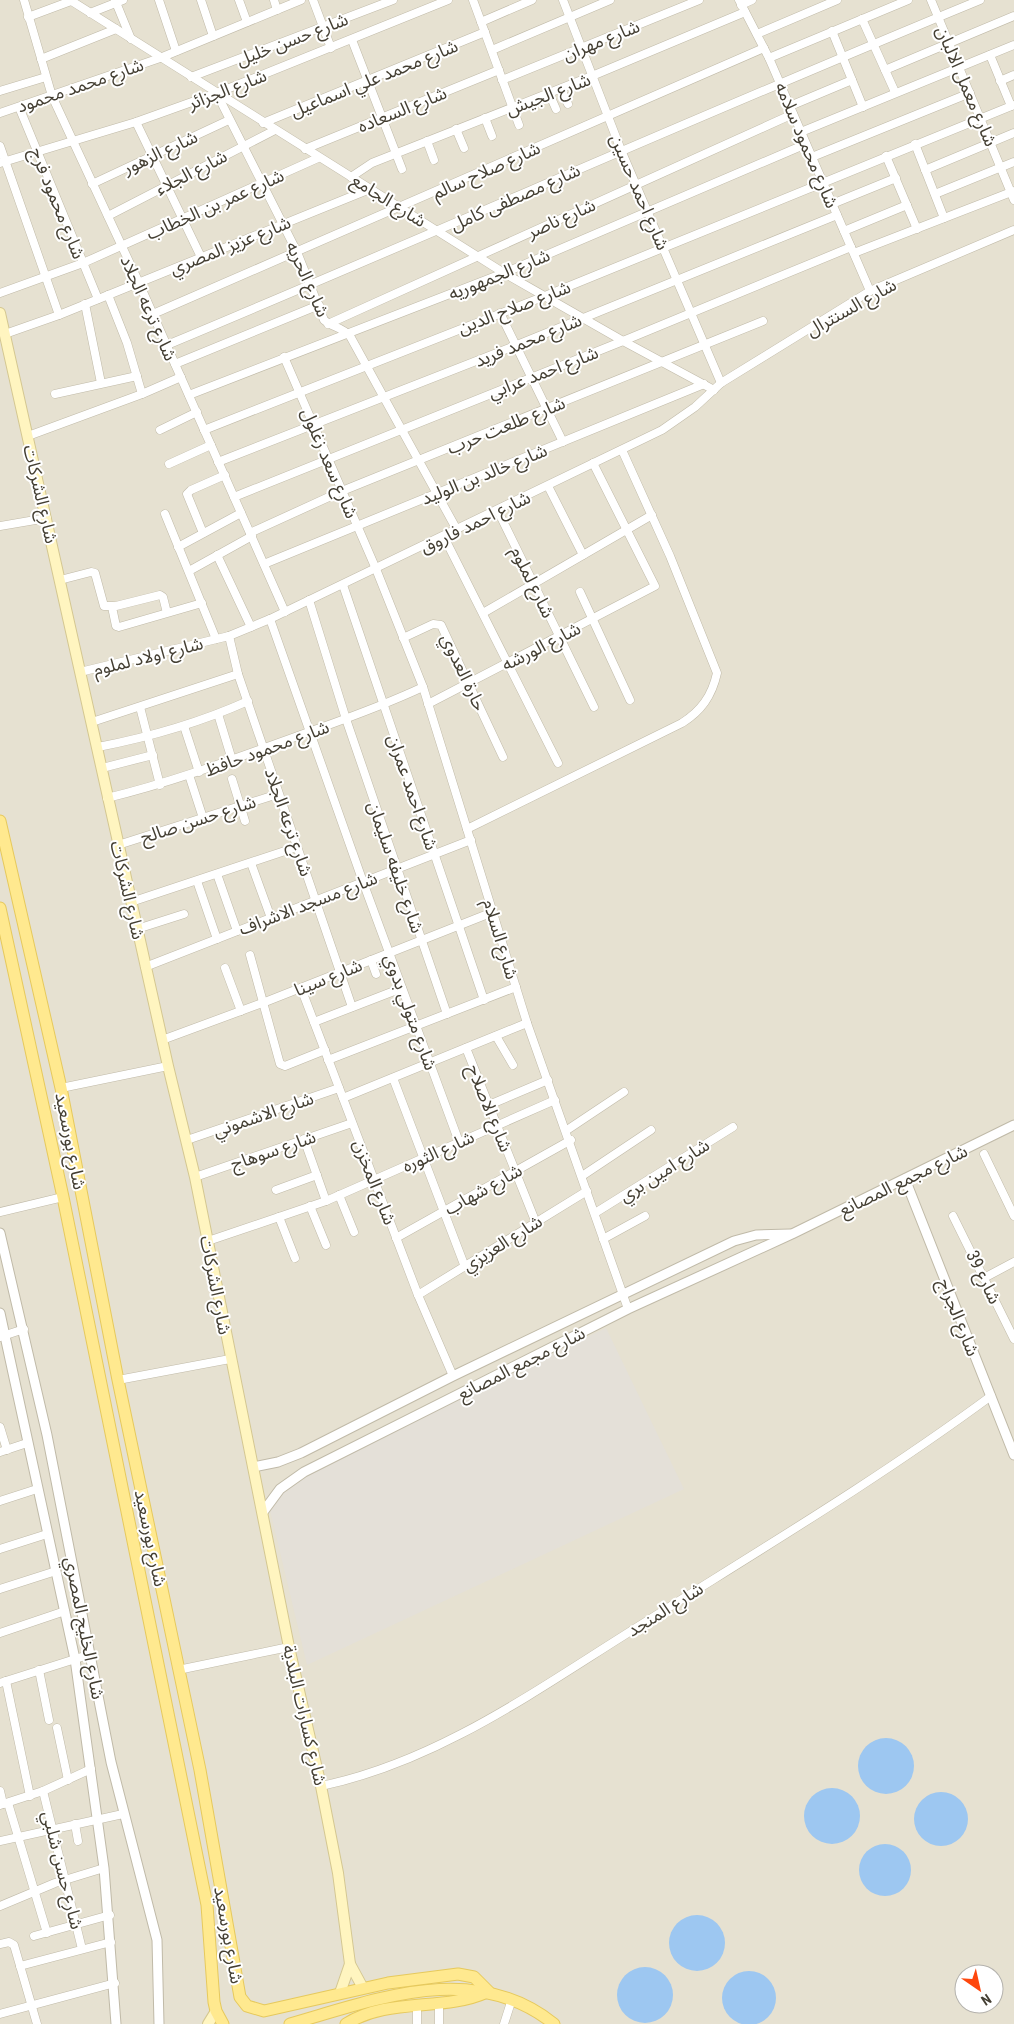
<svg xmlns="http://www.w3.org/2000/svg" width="1014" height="2024" font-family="'Roboto Condensed','Noto Sans Arabic',sans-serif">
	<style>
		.residential { fill: #e6e1d1; fill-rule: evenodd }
		.industrial { fill: #e4e0d8 }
		.water { fill: #9dc7f1 }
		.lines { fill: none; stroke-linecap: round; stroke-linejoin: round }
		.minor-casing { stroke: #c0baa8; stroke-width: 9 }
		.tertiary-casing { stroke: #c0baa8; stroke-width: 11 }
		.secondary-casing { stroke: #d4c791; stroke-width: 12 }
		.primary-casing { stroke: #e6c95d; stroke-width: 13 }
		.minor { stroke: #fff; stroke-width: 8 }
		.tertiary { stroke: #fff; stroke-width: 9 }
		.secondary { stroke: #fff5c0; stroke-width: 10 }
		.primary { stroke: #ffe98f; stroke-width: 11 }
		.labels { text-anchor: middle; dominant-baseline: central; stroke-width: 4; stroke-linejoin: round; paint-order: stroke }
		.street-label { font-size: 18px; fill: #443f33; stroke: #fff }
	</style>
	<rect width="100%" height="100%" fill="#f2efe3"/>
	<path class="residential" d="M0 0H1014V2024H0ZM964 1974H994V2004H964Z"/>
	<polygon class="industrial" points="606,1328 684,1489 307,1665 269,1506 293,1480"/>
	<g class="water">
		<circle cx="886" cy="1766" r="28"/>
		<circle cx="832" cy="1816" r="28"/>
		<circle cx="941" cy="1819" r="27"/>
		<circle cx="885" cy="1870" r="26"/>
		<circle cx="697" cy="1943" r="28"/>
		<circle cx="645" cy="1995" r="28"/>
		<circle cx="749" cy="1998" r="27"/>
	</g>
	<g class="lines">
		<defs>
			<g id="minor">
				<polyline points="24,0 52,96 139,283 285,612"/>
				<polyline points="70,0 504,273 623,341 714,390"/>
				<polyline points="115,0 131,39"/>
				<polyline points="159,0 176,51"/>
				<polyline points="201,0 213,36"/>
				<polyline points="239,0 247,22"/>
				<polyline points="274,0 277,10"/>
				<polyline points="313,0 331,48"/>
				<polyline points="473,0 519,125"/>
				<polyline points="563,0 621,150 721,383"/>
				<polyline points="739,0 769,58 870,291"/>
				<polyline points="931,0 1014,200"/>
				<polyline points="741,5 752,0"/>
				<polyline points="90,13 123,0"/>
				<polyline points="28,17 71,1"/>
				<polyline points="862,19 895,92"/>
				<polyline points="481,22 532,0"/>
				<polyline points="832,31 863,107"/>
				<polyline points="757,34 837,0"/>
				<polyline points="352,40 402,169"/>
				<polyline points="492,50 610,0"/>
				<polyline points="990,55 1011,106"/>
				<polyline points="769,58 908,0"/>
				<polyline points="41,59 116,29"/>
				<polyline points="885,70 1014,16"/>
				<polyline points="191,77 393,0"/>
				<polyline points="502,80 699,0"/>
				<polyline points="1000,81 1014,75"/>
				<polyline points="561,89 568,104"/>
				<polyline points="0,91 46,77"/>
				<polyline points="549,93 556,109"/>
				<path d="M217 94 297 252 324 320C332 327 342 327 350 336L457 530"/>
				<polyline points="790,106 852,80"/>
				<polyline points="19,107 98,299"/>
				<polyline points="0,113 160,58 301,0"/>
				<polyline points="485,118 492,136"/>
				<polyline points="136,122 201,257"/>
				<polyline points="263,123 485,32"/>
				<polyline points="456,129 464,148"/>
				<polyline points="801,132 1014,45"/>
				<polyline points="427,141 434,160"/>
				<polyline points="915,144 944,218"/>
				<polyline points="0,146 59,315"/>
				<polyline points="305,149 499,70"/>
				<polyline points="886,156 917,229"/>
				<polyline points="812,157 970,93"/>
				<polyline points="0,163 136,122 217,93 448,0"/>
				<polyline points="925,170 1014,133"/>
				<polyline points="351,177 372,163 592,76 745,12"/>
				<polyline points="92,184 229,120"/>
				<polyline points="935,194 1014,162"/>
				<polyline points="832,204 896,178"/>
				<polyline points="108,216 275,130"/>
				<polyline points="844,231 907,205"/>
				<polyline points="854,253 1014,191"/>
				<polyline points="0,293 83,263 318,158"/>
				<polyline points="108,295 127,343 142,394"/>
				<polyline points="85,304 101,383"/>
				<polyline points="500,313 563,442"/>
				<polyline points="153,314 764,48"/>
				<polyline points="328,324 793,114"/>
				<polyline points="5,334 59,315 370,189"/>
				<path d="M167 345C438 232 707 112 980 0"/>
				<polyline points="284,357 376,569 423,687 527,1023 628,1309"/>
				<polyline points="175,364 319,305"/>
				<polyline points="55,394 137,376"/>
				<polyline points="189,395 504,273 806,144"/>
				<polyline points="160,430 197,412"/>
				<polyline points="204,430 545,296 1014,105"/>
				<polyline points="28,436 142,394 181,377"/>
				<polyline points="218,462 517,345 837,215"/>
				<polyline points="169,464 211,445"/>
				<polyline points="548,486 583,555"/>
				<polyline points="234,497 623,341 851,247"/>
				<polyline points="498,511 594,707"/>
				<polyline points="165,514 216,639"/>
				<polyline points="0,526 47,518"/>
				<polyline points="203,533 187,494 191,490 225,475"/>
				<polyline points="250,533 342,491 763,321"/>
				<polyline points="444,537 558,763"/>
				<polyline points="178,547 241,513"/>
				<polyline points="217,555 251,627"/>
				<polyline points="264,564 704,384"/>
				<polyline points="189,571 252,536"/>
				<polyline points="60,580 91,572 95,573 104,606 113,606"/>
				<polyline points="343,585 484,1000"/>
				<polyline points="580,592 630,700"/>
				<polyline points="309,600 346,719 447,1014"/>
				<polyline points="167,613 163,597 160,595 112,607 116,626 119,627 202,603"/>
				<polyline points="483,613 652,515"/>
				<polyline points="270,619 363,882 459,1142"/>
				<polyline points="229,636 238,674 352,1007"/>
				<polyline points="403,638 433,624 441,625 503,757"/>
				<polyline points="80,672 229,636 270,619 662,430 695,407 721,383 870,291 1014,230"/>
				<polyline points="428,704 655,586 593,463"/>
				<polyline points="140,707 160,785"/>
				<polyline points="218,714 232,760"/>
				<polyline points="92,722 238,674"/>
				<polyline points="184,726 199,772"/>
				<path d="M98 747C150 737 199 723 248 701"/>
				<polyline points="102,768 153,755"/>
				<polyline points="189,775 203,818"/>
				<polyline points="232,779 245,821"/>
				<path d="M107 798C177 781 242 756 309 732 348 718 385 705 423 687"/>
				<path d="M467 829 682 723C701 711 712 696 717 673L670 556 622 450"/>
				<polyline points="118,845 278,794"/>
				<polyline points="251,863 271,918"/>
				<polyline points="217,874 237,931"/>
				<polyline points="197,881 217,939"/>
				<polyline points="131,902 297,847"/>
				<polyline points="137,929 184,914"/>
				<polyline points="250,955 280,1064 285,1066 325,1050"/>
				<polyline points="371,960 376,974"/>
				<polyline points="145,967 471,840"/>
				<polyline points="225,968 241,1011"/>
				<polyline points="301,988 418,1295 453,1376"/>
				<polyline points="314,1022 402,988"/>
				<polyline points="496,1036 513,1065"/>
				<polyline points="162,1040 265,1002 493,912"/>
				<polyline points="466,1048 536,1223"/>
				<polyline points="328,1060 516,987"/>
				<polyline points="393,1078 465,1267"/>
				<polyline points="61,1088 168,1066"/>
				<polyline points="343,1098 527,1023"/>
				<polyline points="489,1105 548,1080"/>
				<polyline points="567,1130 624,1092"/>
				<polyline points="304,1139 326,1201"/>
				<polyline points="187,1140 339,1088"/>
				<polyline points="984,1154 1014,1216"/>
				<polyline points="582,1176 651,1130"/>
				<polyline points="195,1177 352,1123"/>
				<polyline points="276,1190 317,1175"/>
				<polyline points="339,1195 354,1232"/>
				<polyline points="310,1206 326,1245"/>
				<polyline points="0,1212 63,1197"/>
				<polyline points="595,1213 733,1127"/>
				<polyline points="953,1216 1014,1339"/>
				<polyline points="279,1217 295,1258"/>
				<polyline points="396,1238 571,1140"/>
				<polyline points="603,1239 645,1216"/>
				<polyline points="208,1241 326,1201 555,1100"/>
				<polyline points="984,1278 1014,1262"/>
				<polyline points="418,1295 587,1191"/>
				<polyline points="0,1337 24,1329"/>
				<polyline points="118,1380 230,1359"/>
				<polyline points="0,1427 7,1450"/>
				<polyline points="0,1452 27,1443"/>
				<polyline points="0,1501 37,1489"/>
				<polyline points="0,1549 47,1534"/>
				<polyline points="0,1589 56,1571"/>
				<polyline points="0,1633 65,1611"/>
				<polyline points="39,1670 49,1720"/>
				<polyline points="178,1670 289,1647"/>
				<polyline points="6,1681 30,1796"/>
				<polyline points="0,1683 91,1654"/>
				<polyline points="57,1728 68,1780"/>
				<path d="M321 1786C442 1761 543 1685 647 1621 763 1548 880 1478 991 1396"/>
				<polyline points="0,1791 3,1804"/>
				<polyline points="43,1791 82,1949"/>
				<polyline points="8,1803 47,1933"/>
				<polyline points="0,1805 43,1791 91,1769"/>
				<polyline points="75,1824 78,1841"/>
				<polyline points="0,1841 123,1814"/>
				<polyline points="0,1906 55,1883 104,1868"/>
				<polyline points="34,1936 110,1915"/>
				<polyline points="0,1944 9,1942 14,1945 37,2024"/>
				<polyline points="20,1966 111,1942"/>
				<polyline points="417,2005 417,2024"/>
				<polyline points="0,2014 115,1983"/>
				<polyline points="439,2024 439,2002"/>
				<polyline points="504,2024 512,1999"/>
			</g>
			<g id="tertiary">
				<polyline points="905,1179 1014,1455"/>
				<polyline points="0,1233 47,1435 111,1762 157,1940 159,2024"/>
				<polyline points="0,1313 75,1659 104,1868 116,2024"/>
				<polyline points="253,1467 278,1462 301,1453 453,1376 734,1241 756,1235 790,1234"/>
				<polyline points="263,1512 280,1489 304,1472 628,1309 792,1234 1014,1125"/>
			</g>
			<g id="secondary">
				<polyline points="0,313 168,1066 195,1177 289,1647 321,1786 338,1873 350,1964 363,1988"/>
				<polyline points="340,1993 350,1964"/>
				<polyline points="208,2024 216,2011"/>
			</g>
			<g id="primary">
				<polyline points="0,821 61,1088 118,1380 200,1770 240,1997 247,2006 264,2011 388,1983 458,1974 474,1977 489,1992"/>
				<polyline points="0,908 63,1197 207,1905 214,2002 216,2011 223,2024"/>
				<path d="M290 2024C378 1999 474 1960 554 2024"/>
				<path d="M346 2024C389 1997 443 2012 487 1992"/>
			</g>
		</defs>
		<use href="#minor" class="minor-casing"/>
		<use href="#tertiary" class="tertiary-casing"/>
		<use href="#secondary" class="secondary-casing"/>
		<use href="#primary" class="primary-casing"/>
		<use href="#minor" class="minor"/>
		<use href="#tertiary" class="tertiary"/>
		<use href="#secondary" class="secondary"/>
		<use href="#primary" class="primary"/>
	</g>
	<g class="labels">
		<g class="street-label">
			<text transform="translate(292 39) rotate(-21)">شارع حسن خليل</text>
			<text transform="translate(601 40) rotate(-22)">شارع مهران</text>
			<text transform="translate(374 78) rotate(-22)">شارع محمد علي اسماعيل</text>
			<text transform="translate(80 85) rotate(-19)">شارع محمد محمود</text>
			<text transform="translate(967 86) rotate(67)">شارع معمل الالبان</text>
			<text transform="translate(227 89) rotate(-21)">شارع الجزائر</text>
			<text transform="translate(548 94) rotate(-21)">شارع الجيش</text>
			<text transform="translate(402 109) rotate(-22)">شارع السعاده</text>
			<text transform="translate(807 145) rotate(67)">شارع محمود سلامه</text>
			<text transform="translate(160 152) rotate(-25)">شارع الزهور</text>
			<text transform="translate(486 170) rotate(-24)">شارع صلاح سالم</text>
			<text transform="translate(191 172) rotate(-27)">شارع الجلاء</text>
			<text transform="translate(640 192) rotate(67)">شارع احمد حسين</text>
			<text transform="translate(515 197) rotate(-24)">شارع مصطفى كامل</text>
			<text transform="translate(389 200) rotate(32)">شارع الجامع</text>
			<text transform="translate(58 203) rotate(68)">شارع محمود فرج</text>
			<text transform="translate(215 204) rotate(-24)">شارع عمر بن الخطاب</text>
			<text transform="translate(561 218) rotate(-24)">شارع ناصر</text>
			<text transform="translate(230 245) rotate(-22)">شارع عزيز المصري</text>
			<text transform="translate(499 274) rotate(-22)">شارع الجمهوريه</text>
			<text transform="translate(308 279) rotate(66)">شارع الحريه</text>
			<text transform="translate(514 307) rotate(-21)">شارع صلاح الدين</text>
			<text transform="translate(851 307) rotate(-29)">شارع السنترال</text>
			<text transform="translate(149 308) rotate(66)">شارع ترعه الجلاد</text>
			<text transform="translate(528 340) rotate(-22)">شارع محمد فريد</text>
			<text transform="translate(543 372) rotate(-21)">شارع احمد عرابي</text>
			<text transform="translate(506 425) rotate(-22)">شارع طلعت حرب</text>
			<text transform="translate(330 463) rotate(67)">شارع سعد زغلول</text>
			<text transform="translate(484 474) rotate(-22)">شارع خالد بن الوليد</text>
			<text transform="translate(41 494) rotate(77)">شارع الشركات</text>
			<text transform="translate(475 522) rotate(-26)">شارع احمد فاروق</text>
			<text transform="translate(533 582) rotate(64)">شارع لملوم</text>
			<text transform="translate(541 646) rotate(-27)">شارع الورشه</text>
			<text transform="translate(148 656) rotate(-14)">شارع اولاد لملوم</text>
			<text transform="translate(464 672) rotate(65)">حارة العدوي</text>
			<text transform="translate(267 748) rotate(-20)">شارع محمود حافظ</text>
			<text transform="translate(413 792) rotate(71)">شارع احمد عمران</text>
			<text transform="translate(198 819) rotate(-18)">شارع حسن صالح</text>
			<text transform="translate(289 822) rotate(71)">شارع ترعه الجلاد</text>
			<text transform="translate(396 867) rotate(71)">شارع خليفه سليمان</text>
			<text transform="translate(128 890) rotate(77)">شارع الشركات</text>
			<text transform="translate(308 903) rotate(-21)">شارع مسجد الاشراف</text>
			<text transform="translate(501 939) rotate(73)">شارع السلام</text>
			<text transform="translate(328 977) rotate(-22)">شارع سينا</text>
			<text transform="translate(411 1012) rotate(70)">شارع متولي بدوي</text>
			<text transform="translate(490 1108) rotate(68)">شارع الاصلاح</text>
			<text transform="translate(263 1114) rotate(-19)">شارع الاشموني</text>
			<text transform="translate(71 1141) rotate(79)">شارع بورسعيد</text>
			<text transform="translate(273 1150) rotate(-19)">شارع سوهاج</text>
			<text transform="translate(438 1151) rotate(-24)">شارع الثوره</text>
			<text transform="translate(664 1170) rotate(-32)">شارع امين بري</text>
			<text transform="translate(903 1180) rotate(-26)">شارع مجمع المصانع</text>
			<text transform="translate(375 1182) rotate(69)">شارع المخزن</text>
			<text transform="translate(483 1189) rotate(-29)">شارع شهاب</text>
			<text transform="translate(502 1243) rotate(-32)">شارع العزيزي</text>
			<text transform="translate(984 1277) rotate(64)">شارع 39</text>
			<text transform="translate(216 1285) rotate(79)">شارع الشركات</text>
			<text transform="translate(959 1317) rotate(68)">شارع الجراج</text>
			<text transform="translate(521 1363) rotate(-27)">شارع مجمع المصانع</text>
			<text transform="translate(151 1538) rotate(78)">شارع بورسعيد</text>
			<text transform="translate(665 1609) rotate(-32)">شارع المنجد</text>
			<text transform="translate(85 1628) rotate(79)">شارع الخليج المصري</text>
			<text transform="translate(305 1715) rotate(77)">شارع كسارات البلدية</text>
			<text transform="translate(63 1870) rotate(76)">شارع حسن شلبي</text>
			<text transform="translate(229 1935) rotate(80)">شارع بورسعيد</text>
		</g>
	</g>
	<g transform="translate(979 1989) rotate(146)"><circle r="24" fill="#ffffff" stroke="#b4b2ad"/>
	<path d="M0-4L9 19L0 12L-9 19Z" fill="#fe470d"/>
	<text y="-8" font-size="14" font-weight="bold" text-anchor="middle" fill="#443f33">N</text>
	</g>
</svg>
